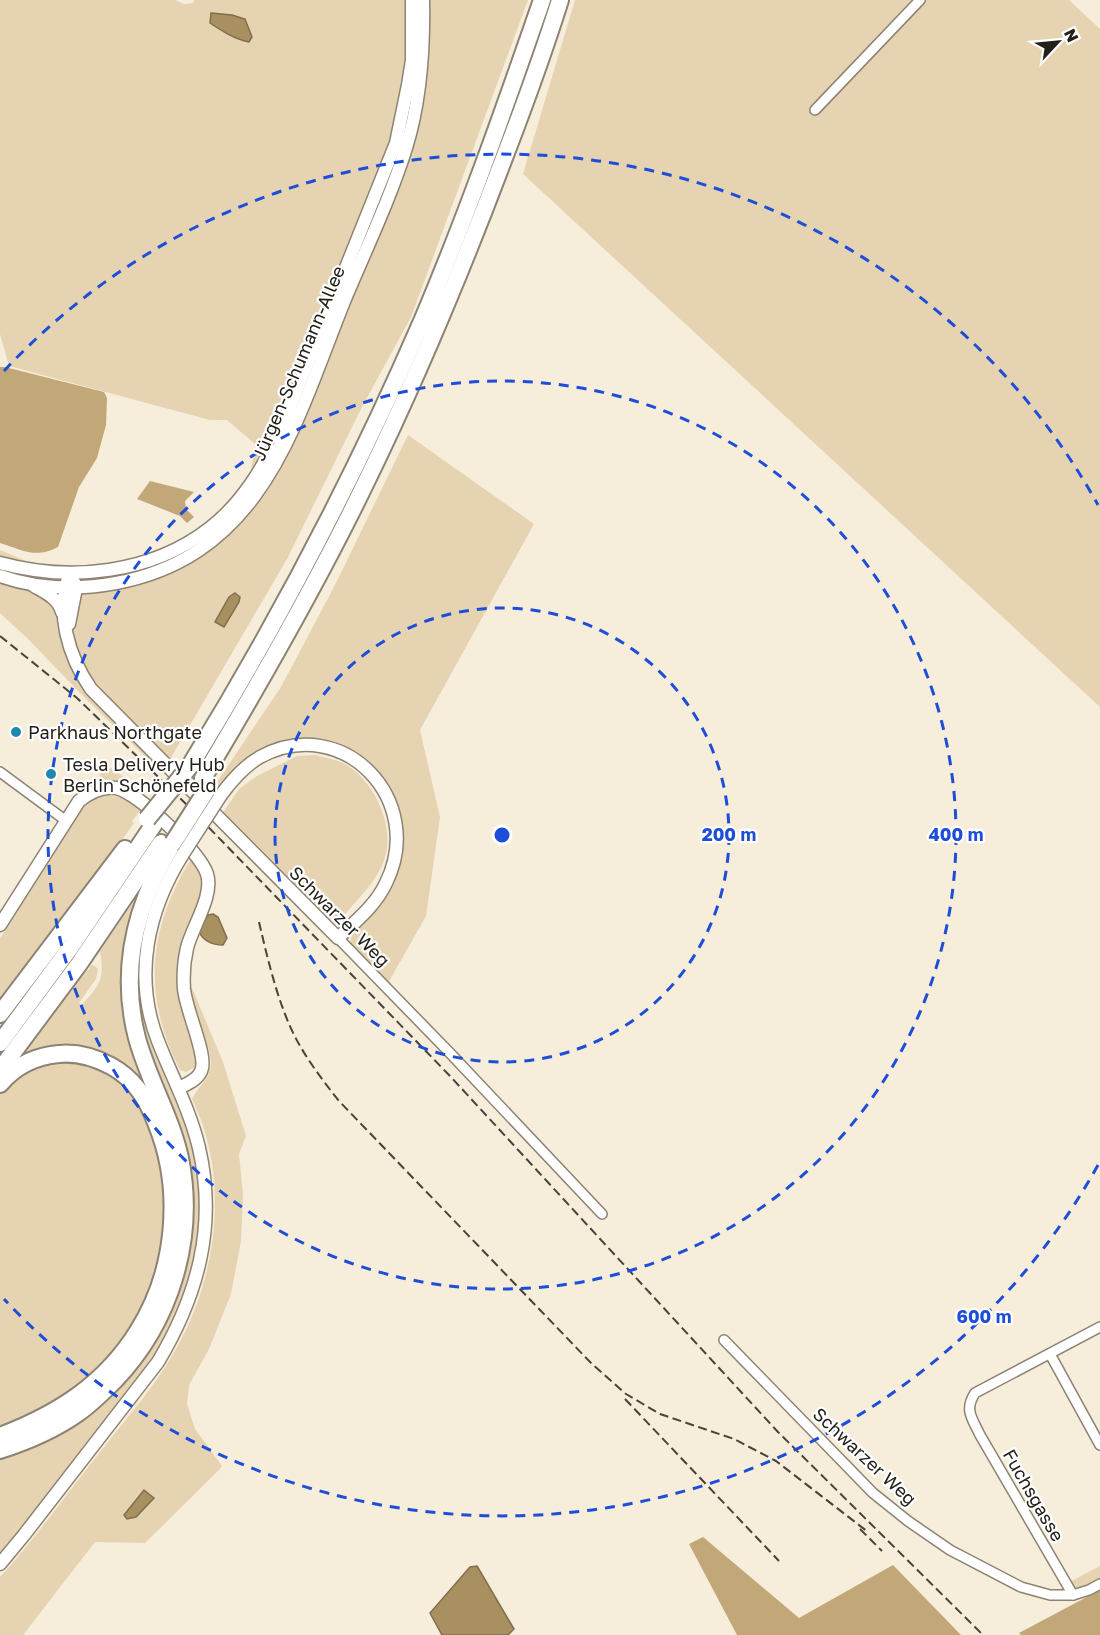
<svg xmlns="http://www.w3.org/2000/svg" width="1100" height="1635" font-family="'Golos Text',sans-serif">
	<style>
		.green { fill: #e6d3b2 }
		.forest { fill: #c2a878 }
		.water { fill: #a99060; stroke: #816e4b; stroke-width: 1.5 }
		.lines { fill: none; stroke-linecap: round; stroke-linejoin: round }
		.street-casing { stroke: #8c8373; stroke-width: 12 }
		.secondary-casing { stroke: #8c8373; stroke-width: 15 }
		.highway-casing { stroke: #8c8373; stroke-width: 20 }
		.street { stroke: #fff; stroke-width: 9 }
		.secondary { stroke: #fff; stroke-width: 12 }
		.highway { stroke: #fff; stroke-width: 16 }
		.rail { stroke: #47433a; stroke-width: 2; stroke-dasharray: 9 4.5; stroke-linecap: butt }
		.secondary-bridge-casing { stroke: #8c8373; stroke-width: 15; stroke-linecap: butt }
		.highway-bridge-casing { stroke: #8c8373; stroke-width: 20; stroke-linecap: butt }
		.secondary-bridge { stroke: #fff; stroke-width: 12 }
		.highway-bridge { stroke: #fff; stroke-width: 16 }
		.ring { fill: none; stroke: #1d4ed8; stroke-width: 3; stroke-dasharray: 10 8 }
		.poi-dot { fill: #1f87b0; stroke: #fff; stroke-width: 2 }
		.labels { text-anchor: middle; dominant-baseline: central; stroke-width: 4.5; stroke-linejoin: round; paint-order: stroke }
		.street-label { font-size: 18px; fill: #232019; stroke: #fff }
		.poi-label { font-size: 18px; fill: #232019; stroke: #fff; text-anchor: start }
		.centre { fill: #1d4ed8; stroke: #fff; stroke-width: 3 }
		.ring-label { font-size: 18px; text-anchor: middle; font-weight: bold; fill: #1d4ed8; stroke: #fff; stroke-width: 4.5; stroke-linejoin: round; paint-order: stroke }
	</style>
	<rect width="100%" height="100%" fill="#f7eddb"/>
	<g class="green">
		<polygon points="0,0 175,0 184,4 193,3 194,0 528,0 411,317 362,407 287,559 162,773 82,695 27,638 0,613 0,550 45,569 83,569 119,564 154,553 185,538 228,506 250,479 255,444 227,420 210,420 9,366 0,334"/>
		<polygon points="575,0 1069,0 1100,29 1100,707 523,174"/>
		<polygon points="408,435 534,524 420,730 440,817 426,916 387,985 353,950 350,943 354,927 381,900 395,874 402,849 403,831 396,805 381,779 363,760 330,744 274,747 220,789 215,785 281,687 336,583"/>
		<path d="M316 755C325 758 335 759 343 763 373 778 395 825 385 857 379 880 357 899 343 917L334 919 319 914 222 814 239 789 257 776 297 756Z"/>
		<path d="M101 768H111L129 781 146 798C131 787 123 783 103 784L100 776Z"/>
		<path d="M106 795 129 799 142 808 132 821 134 823 99 872 0 1000V939L67 831 66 829C77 812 86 800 106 795Z"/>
		<path d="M191 859 201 872 202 883 181 1000 197 1055 195 1067 186 1072 180 1070C142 996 148 929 191 859Z"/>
		<path d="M139 894 126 952 156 1100C145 1088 135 1071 121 1062 96 1046 52 1055 23 1056L82 977 90 968 89 966 93 965 98 969 96 979 79 1003 82 1005C100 984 105 980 100 951Z"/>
		<path d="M148 911 140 965 191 1134 201 1192 200 1236 183 1305 153 1360 0 1556V1455L114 1392C178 1327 209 1235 186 1145 179 1117 166 1091 156 1064 134 1006 135 970 148 911Z"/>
		<path d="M192 988 223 1062 246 1136 239 1154 243 1194 241 1241 231 1294 209 1349 189 1385 187 1404 195 1429 222 1466 219 1470 145 1543 95 1542 23 1635H0V1577C35 1539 65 1496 97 1456 124 1421 155 1387 176 1349 218 1276 230 1176 192 1099 197 1089 207 1081 210 1070 214 1055 204 1039 199 1025 194 1013 192 1000 192 988Z"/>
		<polygon points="85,1059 133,1088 161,1151 167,1231 149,1298 125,1341 71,1395 0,1430 0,1089 35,1063"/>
		<path d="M1100 1566V1581C1088 1588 1078 1592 1066 1584Z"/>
	</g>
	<g class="forest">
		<path d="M0 367H5L104 392 107 398 106 425 97 458 79 487 58 547C35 559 23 550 0 543Z"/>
		<polygon points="150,481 194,492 185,501 186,509 194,517 187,523 180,516 137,499"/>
		<polygon points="703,1537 799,1618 893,1565 961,1635 737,1635 689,1544"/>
		<polygon points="1100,1590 1100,1635 1021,1635 1019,1633"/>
	</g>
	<g class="water">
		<path d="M211 13 232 15 245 19 252 37 249 42C234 39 222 31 210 23Z"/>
		<polygon points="235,593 240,597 239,602 224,627 215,622 229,597"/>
		<path d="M213 914 218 917 227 938 223 945C212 945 204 942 199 932L208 915Z"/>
		<polygon points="144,1490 154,1498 136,1517 127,1519 124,1515"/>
		<polygon points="477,1566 514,1629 508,1635 442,1635 430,1613 470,1567"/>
	</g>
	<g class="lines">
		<defs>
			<g id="street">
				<polyline points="815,110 920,0"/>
				<polyline points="0,772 65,820"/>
				<polyline points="338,938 448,1051 602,1214"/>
				<polyline points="724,1340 873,1493 908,1521 950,1550 1021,1587 1050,1595 1073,1595 1089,1590 1100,1584"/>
				<polyline points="1050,1354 1100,1445"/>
				<path d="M1073 1595 980 1435C972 1418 964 1410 975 1393L1100 1327"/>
			</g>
			<g id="secondary">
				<path d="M0 563C70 582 151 574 210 528 242 503 263 468 280 432L396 143 408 85 412 60V0"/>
				<path d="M70 573C55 611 68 656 91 689L338 938C355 922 376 905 386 883 427 800 343 712 260 757 244 766 232 780 221 795"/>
				<path d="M0 576C37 589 78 590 116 583 265 555 296 420 345 299 366 249 390 199 406 148 421 100 424 50 423 0"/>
				<path d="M34 586C46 593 58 598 62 612"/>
				<polyline points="69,624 76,588 74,582"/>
				<path d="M0 925 79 801C90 792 102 786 116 788 138 792 201 853 207 874 214 896 192 927 187 948 184 961 183 975 184 989 186 1010 206 1053 202 1068 200 1079 187 1084 179 1088"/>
				<path d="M0 1564 24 1535 158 1362C198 1295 217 1225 199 1148 190 1110 172 1077 158 1041 133 977 147 911 183 854"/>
			</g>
			<g id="highway">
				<path d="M190 766C278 623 356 474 423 319 467 215 505 107 542 0"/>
				<path d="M203 778C261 681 318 582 367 480 418 375 463 267 504 158 524 106 543 54 560 0"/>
				<polyline points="0,1014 125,849"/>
				<polyline points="0,1043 70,948 154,824"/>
				<polyline points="0,1070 79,964 161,843"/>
				<path d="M0 1084C15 1066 36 1056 59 1054 78 1052 94 1057 111 1066 135 1079 148 1100 157 1125 183 1190 176 1271 138 1331 105 1384 58 1414 0 1436"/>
				<path d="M0 1450C28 1441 54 1430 78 1413 91 1404 103 1392 115 1380 171 1321 196 1238 180 1158 171 1117 148 1079 137 1038 119 969 136 903 173 843"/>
			</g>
		</defs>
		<use href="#street" class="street-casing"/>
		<use href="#secondary" class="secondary-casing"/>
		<use href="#highway" class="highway-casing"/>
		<use href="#street" class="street"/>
		<use href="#secondary" class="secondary"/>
		<use href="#highway" class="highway"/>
		<g class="rail">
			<polyline points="0,636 77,698 185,803 450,1076 778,1432 983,1635"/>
			<path d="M259 922C267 956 275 991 289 1024 301 1052 320 1077 339 1101L592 1364 626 1394 660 1414 734 1439 776 1461 868 1532"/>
			<polyline points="625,1399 779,1561"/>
			<polyline points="860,1529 882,1551"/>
		</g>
		<defs>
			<polyline id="secondary-bridge" points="183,854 221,795"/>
			<g id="highway-bridge">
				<polyline points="147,819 190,766"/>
				<polyline points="173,843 210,785"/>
			</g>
		</defs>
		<use href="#secondary-bridge" class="secondary-bridge-casing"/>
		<use href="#highway-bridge" class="highway-bridge-casing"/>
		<use href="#secondary-bridge" class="secondary-bridge"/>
		<use href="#highway-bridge" class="highway-bridge"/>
	</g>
	<g class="ring">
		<circle cx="502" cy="835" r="227"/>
		<circle cx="502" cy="835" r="454"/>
		<path d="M1098 1165A681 681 0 0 1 4 1299M4 371A681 681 0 0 1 1098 505"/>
	</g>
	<g class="poi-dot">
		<circle cx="16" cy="732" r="6"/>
		<circle cx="51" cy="774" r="6"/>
	</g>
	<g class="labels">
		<g class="street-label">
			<text transform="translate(298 363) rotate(-67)">Jürgen-Schumann-Allee</text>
			<text transform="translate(340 916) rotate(45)">Schwarzer Weg</text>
			<text transform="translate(865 1456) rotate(43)">Schwarzer Weg</text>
			<text transform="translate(1034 1495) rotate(60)">Fuchsgasse</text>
		</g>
		<g class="poi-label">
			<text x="28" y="732">Parkhaus Northgate</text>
			<text x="63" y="764">Tesla Delivery Hub<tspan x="63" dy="21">Berlin Schönefeld</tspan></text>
		</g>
	</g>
	<circle cx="502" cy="835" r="9" class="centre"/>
	<g class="ring-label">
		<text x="729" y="841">200 m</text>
		<text x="956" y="841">400 m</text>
		<text x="984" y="1323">600 m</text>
	</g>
	<g transform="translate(1058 42) rotate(64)" stroke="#ffffff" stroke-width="4.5" paint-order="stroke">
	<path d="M0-4.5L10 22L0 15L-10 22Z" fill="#232019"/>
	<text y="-9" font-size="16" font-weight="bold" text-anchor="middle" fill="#232019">N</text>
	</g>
</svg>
